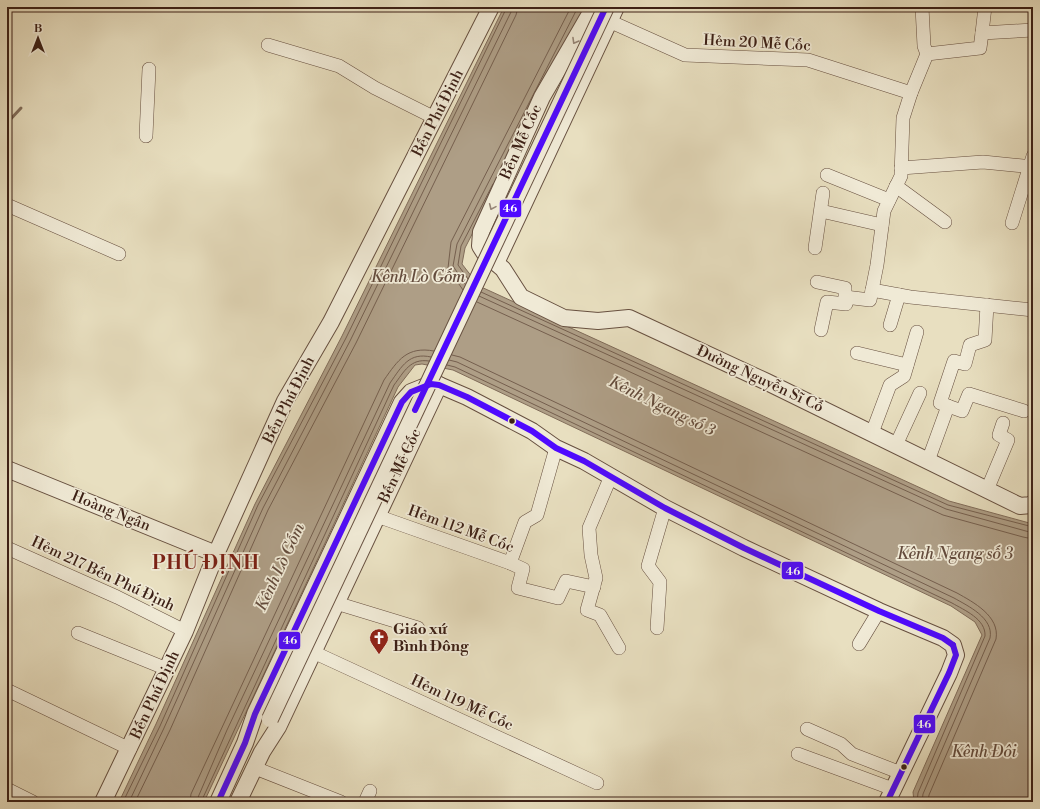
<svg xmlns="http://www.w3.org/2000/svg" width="1040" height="809" font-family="'Libre Bodoni',serif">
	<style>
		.water { fill: #ae9e86; stroke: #806c59 }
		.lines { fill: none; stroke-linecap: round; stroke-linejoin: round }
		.shore { stroke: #755f4e; stroke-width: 1 }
		.stream { stroke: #806c59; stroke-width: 3 }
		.minor-casing { stroke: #675040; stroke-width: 14 }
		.tertiary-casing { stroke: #675040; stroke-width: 18 }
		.minor { stroke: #f0ead6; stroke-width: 13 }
		.tertiary { stroke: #f0ead6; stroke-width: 16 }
		.tertiary-bridge-casing { stroke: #675040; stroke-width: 18; stroke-linecap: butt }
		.tertiary-bridge { stroke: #f0ead6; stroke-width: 16 }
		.bus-1-casing { stroke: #f0ead6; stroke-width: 9 }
		.bus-1 { stroke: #4f0aff; stroke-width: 6 }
		.oneway { stroke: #968576 }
		.bus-dot { fill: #3c2016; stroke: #f0ead6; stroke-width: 1.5 }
		.labels { text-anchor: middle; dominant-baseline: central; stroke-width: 3.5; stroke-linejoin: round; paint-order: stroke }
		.street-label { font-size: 15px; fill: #3c2016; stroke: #f0ead6 }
		.poi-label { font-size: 15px; font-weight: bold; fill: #3c2016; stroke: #f0ead6; text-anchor: start }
		.water-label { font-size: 16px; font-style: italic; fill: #644c3d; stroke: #f0ead6 }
		.district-label { font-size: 19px; font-weight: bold; letter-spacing: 1px; fill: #7a1f14; stroke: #f0ead6 }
		.line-badge { stroke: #f0ead6; stroke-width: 1.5 }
		.badge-label { font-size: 11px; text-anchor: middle; font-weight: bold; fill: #fff }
	</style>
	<rect width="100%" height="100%" fill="#e8dfc0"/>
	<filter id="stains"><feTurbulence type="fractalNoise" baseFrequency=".005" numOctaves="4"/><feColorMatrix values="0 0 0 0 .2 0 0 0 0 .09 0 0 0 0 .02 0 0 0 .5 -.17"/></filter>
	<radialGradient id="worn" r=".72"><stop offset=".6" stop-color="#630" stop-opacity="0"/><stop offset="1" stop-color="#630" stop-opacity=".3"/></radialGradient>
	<polygon class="water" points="504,7 588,7 465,248 462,264 479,286 949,501 1033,524 1033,802 914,802 913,792 982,635 975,622 951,606 453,370 422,364 415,365 398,387 204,802 119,802 156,724 255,504 342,336"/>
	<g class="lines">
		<g class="shore">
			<polyline points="468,279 458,265 461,246 493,184"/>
			<polyline points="465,284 453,266 457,244 578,7"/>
			<polyline points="463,290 448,268 451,242 571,7"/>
			<polyline points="481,292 948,505 1033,527"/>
			<polyline points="479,296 946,509 1033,533"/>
			<polyline points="477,302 943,515 1023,537 1033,539"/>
			<path d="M452 355 460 357 957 593C973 602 1000 616 996 639L929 795 928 802"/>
			<path d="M449 360 457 362 954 598C968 606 994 618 990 638L923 794 922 802"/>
			<path d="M447 365 455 367 952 603C964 610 986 619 985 636L918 793 917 802"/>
			<polyline points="123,802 160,726 258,505 346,338 507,7"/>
			<polyline points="129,802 164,728 263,508 350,341 511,12 512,7"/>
			<polyline points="135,802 170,730 268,510 356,343 516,15 518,7"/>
			<path d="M190 802 191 794 384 380C398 360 407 346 434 351"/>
			<path d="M196 802 227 730 390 383C402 366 409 352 431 357"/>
			<path d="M201 802 394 385C404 372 410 358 429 361"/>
		</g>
		<polyline class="stream" points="7,123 21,108"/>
		<defs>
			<g id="minor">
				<polyline points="609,21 685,55 808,60 911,93 927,54 924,46 922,7"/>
				<polyline points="982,33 985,7"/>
				<polyline points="268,45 339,66 375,88 435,118"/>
				<polyline points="927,54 980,48 982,33 1033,30"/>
				<polyline points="146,136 149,69"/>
				<polyline points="901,168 983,162 1033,167"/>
				<polyline points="827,175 889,200"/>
				<polyline points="896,186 945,222"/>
				<polyline points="7,205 119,254"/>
				<polyline points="821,211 882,225"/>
				<polyline points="1012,223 1033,156"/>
				<polyline points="815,248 823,193"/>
				<polyline points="817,282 845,288 845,297 870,300 872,290 910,297 1033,310"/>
				<polyline points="872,290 877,265 884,211 901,176 903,118 911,93"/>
				<polyline points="890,325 899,295"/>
				<polyline points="821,330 827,302 846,304 848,297"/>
				<polyline points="857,353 907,365"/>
				<polyline points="948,406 962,411 969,394 1024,411"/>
				<polyline points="872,433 890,385 904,376 917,332"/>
				<polyline points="896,445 920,393"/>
				<polyline points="928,461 948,406 940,403 954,361 965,364 970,345 985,340 987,305"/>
				<polyline points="611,476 589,528 591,555 596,578 587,610 600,615 619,648"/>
				<polyline points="987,490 1008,440 999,435 1003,423"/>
				<polyline points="377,516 510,563 523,569 518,588 558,598 566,581 594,587"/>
				<polyline points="7,548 117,597 185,631"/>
				<polyline points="510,563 525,522 537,515 556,448"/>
				<polyline points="336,603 418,628"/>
				<polyline points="657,628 660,582 648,566 665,508"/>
				<polyline points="78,633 167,669"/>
				<polyline points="859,644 879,611"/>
				<polyline points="313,652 597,783"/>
				<polyline points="7,690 130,749"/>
				<polyline points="807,729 841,744 852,754 901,773"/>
				<polyline points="798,754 893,789"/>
				<polyline points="255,768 341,802"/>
				<polyline points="7,789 33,802"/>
				<polyline points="365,802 370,791"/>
			</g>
			<g id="tertiary">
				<polyline points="594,7 542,97 481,232 480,246 489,260 496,263 503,269 521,297 564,318 598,321 629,318 767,382 1020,506 1031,505 1033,503"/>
				<polyline points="496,263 616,7"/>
				<polyline points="7,469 216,554"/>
				<polyline points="103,802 185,631 216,554 285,401 331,322 491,7"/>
				<polyline points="218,802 245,743 255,714 402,402 411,392 431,384 439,385 467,397 532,431 556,448 584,461 665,508 744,548 879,611 943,638 953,645 956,655 949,673 887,802"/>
				<polyline points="238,802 262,752 278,727 439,385"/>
			</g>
		</defs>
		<use href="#minor" class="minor-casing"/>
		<use href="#tertiary" class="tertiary-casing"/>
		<use href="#minor" class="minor"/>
		<use href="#tertiary" class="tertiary"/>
		<defs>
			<polyline id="tertiary-bridge" points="270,719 606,7"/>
		</defs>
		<use href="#tertiary-bridge" class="tertiary-bridge-casing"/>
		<use href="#tertiary-bridge" class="tertiary-bridge"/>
		<defs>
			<g id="bus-1">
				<polyline points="415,410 606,7"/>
				<polyline points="218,802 245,743 255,714 402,402 411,392 431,384 439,385 467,397 532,431 556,448 584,461 665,508 744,548 879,611 943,638 953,645"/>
				<polyline points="887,802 949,673 956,655 953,645"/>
			</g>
		</defs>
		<use href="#bus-1" class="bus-1-casing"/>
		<use href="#bus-1" class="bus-1"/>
	</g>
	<defs><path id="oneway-chevron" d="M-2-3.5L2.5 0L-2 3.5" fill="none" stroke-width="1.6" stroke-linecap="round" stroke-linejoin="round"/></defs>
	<g class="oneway">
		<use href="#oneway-chevron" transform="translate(575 41) rotate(120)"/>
		<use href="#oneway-chevron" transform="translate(492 207) rotate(114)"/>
	</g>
	<defs>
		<symbol id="church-pin" viewBox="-11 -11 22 30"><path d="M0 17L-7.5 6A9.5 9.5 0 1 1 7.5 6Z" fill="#8f2418" stroke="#f0ead6"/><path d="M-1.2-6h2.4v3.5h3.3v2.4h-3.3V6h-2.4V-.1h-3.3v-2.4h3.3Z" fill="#fff"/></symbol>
	</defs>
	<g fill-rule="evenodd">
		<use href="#church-pin" x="368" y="627" width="22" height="30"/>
	</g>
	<g class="bus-dot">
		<circle cx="512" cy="421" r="3.5"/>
		<circle cx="904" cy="767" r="3.5"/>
	</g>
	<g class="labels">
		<g class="street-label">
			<text transform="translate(757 43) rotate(3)">Hẻm 20 Mễ Cốc</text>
			<text transform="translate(438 113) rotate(-63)">Bến Phú Định</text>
			<text transform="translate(521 142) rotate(-66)">Bến Mễ Cốc</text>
			<text transform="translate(760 379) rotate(25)">Đường Nguyễn Sĩ Cố</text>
			<text transform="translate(289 400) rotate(-63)">Bến Phú Định</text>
			<text transform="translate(400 466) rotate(-65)">Bến Mễ Cốc</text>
			<text transform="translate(111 511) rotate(22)">Hoàng Ngân</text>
			<text transform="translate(461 529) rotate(20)">Hẻm 112 Mễ Cốc</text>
			<text transform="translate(103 574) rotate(25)">Hẻm 217 Bến Phú Định</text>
			<text transform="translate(155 695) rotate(-65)">Bến Phú Định</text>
			<text transform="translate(462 703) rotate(25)">Hẻm 119 Mễ Cốc</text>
		</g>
		<g class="poi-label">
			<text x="393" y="629">Giáo xứ<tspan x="393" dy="17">Bình Đông</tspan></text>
		</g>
		<g class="water-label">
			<text x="418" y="277">Kênh Lò Gốm</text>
			<text transform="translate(662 406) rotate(26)">Kênh Ngang số 3</text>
			<text x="955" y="554">Kênh Ngang số 3</text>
			<text transform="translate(280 567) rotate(-65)">Kênh Lò Gốm</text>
			<text x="984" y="752">Kênh Đôi</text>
		</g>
		<g class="district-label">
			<text x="206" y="563">PHÚ ĐỊNH</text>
		</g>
	</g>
	<g class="line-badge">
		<rect x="499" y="199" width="23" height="19" rx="4" fill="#4f0aff"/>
		<rect x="781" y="561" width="23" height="19" rx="4" fill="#4f0aff"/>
		<rect x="278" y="631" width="23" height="19" rx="4" fill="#4f0aff"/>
		<rect x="913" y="714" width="23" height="20" rx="4" fill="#4f0aff"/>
	</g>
	<g class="badge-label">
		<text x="510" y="212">46</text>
		<text x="793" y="575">46</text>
		<text x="290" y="644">46</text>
		<text x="924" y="728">46</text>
	</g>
	<rect width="1040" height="809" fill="none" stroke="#e8dfc0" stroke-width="24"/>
	<rect x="8" y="8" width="1024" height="793" fill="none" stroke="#3c2016" stroke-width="2"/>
	<rect x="12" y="12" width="1016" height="785" fill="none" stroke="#3c2016"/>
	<g transform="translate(38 38)" stroke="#f0ead6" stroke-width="3" paint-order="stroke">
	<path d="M0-3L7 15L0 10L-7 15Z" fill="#3c2016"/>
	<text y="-6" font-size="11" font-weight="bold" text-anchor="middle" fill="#3c2016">B</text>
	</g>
	<rect width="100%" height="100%" filter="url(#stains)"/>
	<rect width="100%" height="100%" fill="url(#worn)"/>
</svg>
